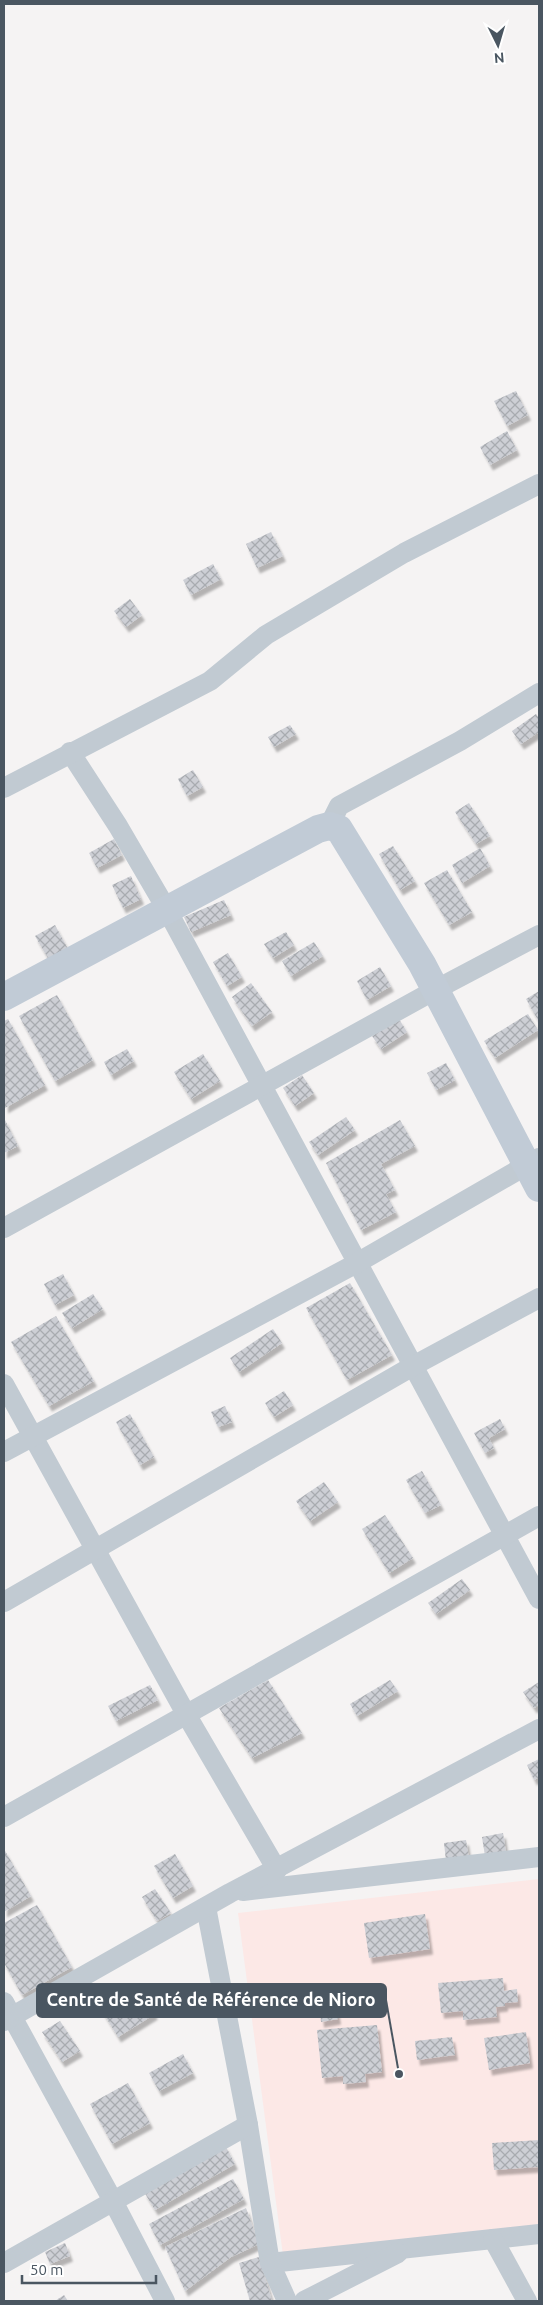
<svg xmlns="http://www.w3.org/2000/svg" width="543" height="2305" font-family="Ubuntu,sans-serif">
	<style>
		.medical { fill: #fce8e6 }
		.building { fill: url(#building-cross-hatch); filter: url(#shadow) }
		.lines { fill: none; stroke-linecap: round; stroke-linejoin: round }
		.street { stroke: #c1cad2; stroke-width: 20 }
		.secondary { stroke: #c1cbd6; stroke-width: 28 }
		.leader { fill: none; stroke: #4a5661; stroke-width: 2 }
		.callout-dot { fill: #4a5661; stroke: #fff; stroke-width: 2 }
		.callout { fill: #4a5661; stroke: #4a5661; stroke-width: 2 }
		.callout-label { font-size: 18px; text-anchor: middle; font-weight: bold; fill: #fff }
	</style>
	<defs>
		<pattern id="building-cross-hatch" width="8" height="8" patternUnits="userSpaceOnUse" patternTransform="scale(1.25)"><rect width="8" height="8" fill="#cdcfd5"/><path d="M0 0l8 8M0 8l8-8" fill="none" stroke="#a8abb0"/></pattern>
		<filter id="shadow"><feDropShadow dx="3" dy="5.5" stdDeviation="1" flood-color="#0004"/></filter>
	</defs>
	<rect width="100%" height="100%" fill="#f5f3f3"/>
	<polygon class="medical" points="539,1879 539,2236 284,2263 238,1913"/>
	<g class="building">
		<polygon points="516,391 528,415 507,426 494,401"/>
		<polygon points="507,431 517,450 490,465 480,447"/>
		<polygon points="271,532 283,556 257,568 246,544"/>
		<polygon points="213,564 221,579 191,595 183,580"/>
		<polygon points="130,599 142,615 126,627 114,611"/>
		<polygon points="536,714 539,718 539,732 521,744 512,731"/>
		<polygon points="290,725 296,734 274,747 268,737"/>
		<polygon points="193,770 203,787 187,796 178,779"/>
		<polygon points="469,803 490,836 476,844 455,812"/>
		<polygon points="114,839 122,855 97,868 89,853"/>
		<polygon points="393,846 415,881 400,890 379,854"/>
		<polygon points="480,848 490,866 462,883 452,865"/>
		<polygon points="447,870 472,912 449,925 424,883"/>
		<polygon points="131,876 141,899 123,908 112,885"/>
		<polygon points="224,900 231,915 191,932 184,917"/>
		<polygon points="55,925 68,949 49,960 35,936"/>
		<polygon points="286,932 294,945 273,958 264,944"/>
		<polygon points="314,942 323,956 291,976 282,961"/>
		<polygon points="228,953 242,977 227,986 213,962"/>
		<polygon points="380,967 391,986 367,1000 357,981"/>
		<polygon points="251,983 272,1012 252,1026 232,997"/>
		<polygon points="539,991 539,1022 526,999"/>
		<polygon points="57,995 93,1060 55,1081 19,1016"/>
		<polygon points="528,1014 538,1030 495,1058 484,1041"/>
		<polygon points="8,1019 45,1085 5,1108 4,1021"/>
		<polygon points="399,1019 407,1032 381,1049 372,1036"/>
		<polygon points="127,1049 134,1061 111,1075 104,1062"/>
		<polygon points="203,1054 220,1081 191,1099 174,1072"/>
		<polygon points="446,1063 455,1080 436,1090 427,1073"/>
		<polygon points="302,1075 314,1093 295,1106 283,1088"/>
		<polygon points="346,1117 355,1130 318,1155 309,1142"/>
		<polygon points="4,1118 18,1146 4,1153"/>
		<polygon points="400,1120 415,1146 381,1164 395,1190 386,1194 396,1212 361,1230 326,1163"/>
		<polygon points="63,1274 74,1295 55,1305 44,1284"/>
		<polygon points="350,1283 392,1355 347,1380 306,1308"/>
		<polygon points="93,1294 103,1309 72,1328 62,1313"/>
		<polygon points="56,1316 94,1381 49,1406 11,1342"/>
		<polygon points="273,1329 282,1343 239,1372 230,1358"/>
		<polygon points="284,1391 293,1405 274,1417 265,1403"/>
		<polygon points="225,1406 232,1422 218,1427 211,1412"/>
		<polygon points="130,1414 154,1457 140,1465 116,1422"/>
		<polygon points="500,1419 505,1429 489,1438 494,1448 485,1453 474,1433"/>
		<polygon points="422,1471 441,1505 425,1513 406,1480"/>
		<polygon points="324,1482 338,1502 310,1521 296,1501"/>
		<polygon points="385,1515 413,1558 389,1573 362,1529"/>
		<polygon points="462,1579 470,1590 436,1614 428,1603"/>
		<polygon points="268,1680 302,1733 252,1758 219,1708"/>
		<polygon points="390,1680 398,1691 357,1716 350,1704"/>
		<polygon points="539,1682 539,1705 534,1708 523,1692"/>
		<polygon points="150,1685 158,1700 116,1721 108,1706"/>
		<polygon points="539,1759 539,1777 534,1780 527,1765"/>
		<polygon points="503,1833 506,1853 485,1856 482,1837"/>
		<polygon points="466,1840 469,1859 446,1861 444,1843"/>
		<polygon points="4,1849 31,1896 4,1912"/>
		<polygon points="175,1854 193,1886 173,1898 154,1866"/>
		<polygon points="155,1889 171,1913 157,1921 142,1897"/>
		<polygon points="37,1905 72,1967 22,1995 4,1963 4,1923"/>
		<polygon points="425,1914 430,1949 369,1958 364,1923"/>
		<polygon points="503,1978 504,1991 517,1989 518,2002 505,2003 505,2006 496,2007 497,2017 463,2020 463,2011 441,2013 438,1983"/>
		<polygon points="138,1988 155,2014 118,2037 102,2011"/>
		<polygon points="336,2008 338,2019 321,2022 320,2011"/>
		<polygon points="60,2021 80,2051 62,2062 42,2032"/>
		<polygon points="377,2025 382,2072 365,2074 366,2082 343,2084 343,2076 322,2078 317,2030"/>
		<polygon points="526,2032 530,2063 489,2070 484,2038"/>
		<polygon points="452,2037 455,2055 417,2060 415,2041"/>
		<polygon points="183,2054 193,2073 159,2091 149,2073"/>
		<polygon points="128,2083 150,2123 112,2144 90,2104"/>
		<polygon points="539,2140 539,2167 494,2170 492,2143"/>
		<polygon points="225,2145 235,2164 155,2210 144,2192"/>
		<polygon points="233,2179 244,2199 160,2245 149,2224"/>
		<polygon points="246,2208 259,2244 231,2257 185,2291 165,2247"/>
		<polygon points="65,2243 70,2256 50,2264 45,2252"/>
		<polygon points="259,2257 272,2301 250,2301 239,2263"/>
		<polygon points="64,2295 68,2301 55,2301"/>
	</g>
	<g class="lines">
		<g class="street">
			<polyline points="70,752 118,826 167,910 539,1599"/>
			<polyline points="4,788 210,681 266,635 404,553 539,484"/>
			<polyline points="329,826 339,806 460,741 539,693"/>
			<polyline points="4,1228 435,990 539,935"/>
			<polyline points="4,1384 186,1714 277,1870"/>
			<polyline points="4,1452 357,1263 539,1158"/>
			<polyline points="4,1602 413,1366 539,1298"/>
			<polyline points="4,1817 539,1516"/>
			<polyline points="243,1891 539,1857"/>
			<polyline points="206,1907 248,2125 270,2263 539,2234"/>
			<polyline points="4,2002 113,2201 165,2301"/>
			<polyline points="4,2021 230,1893 539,1729"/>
			<polyline points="493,2239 527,2301"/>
			<polyline points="4,2263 248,2125"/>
			<polyline points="270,2263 287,2301"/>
			<polyline points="304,2301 398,2253"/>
		</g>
		<polyline class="secondary" points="4,997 318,829 329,826 339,829 422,964 539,1188"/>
	</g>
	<path class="leader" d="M399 2074L386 2000"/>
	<circle class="callout-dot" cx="399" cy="2074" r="5"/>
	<rect class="callout" x="37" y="1984" width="349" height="33" rx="5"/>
	<g class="callout-label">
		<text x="211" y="2006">Centre de Santé de Référence de Nioro</text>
	</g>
	<rect width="543" height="2305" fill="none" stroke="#4a5661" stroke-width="10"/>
	<g transform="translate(498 45) rotate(175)" stroke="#ffffff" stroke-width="4" paint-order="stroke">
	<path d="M0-4L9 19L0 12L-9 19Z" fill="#4a5661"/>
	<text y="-8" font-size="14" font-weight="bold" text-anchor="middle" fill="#4a5661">N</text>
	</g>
	<path d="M22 2275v8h134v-8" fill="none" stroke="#4a5661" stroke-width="2.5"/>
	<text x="30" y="2275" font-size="15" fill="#4a5661" stroke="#ffffff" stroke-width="4" paint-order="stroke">50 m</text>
</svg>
